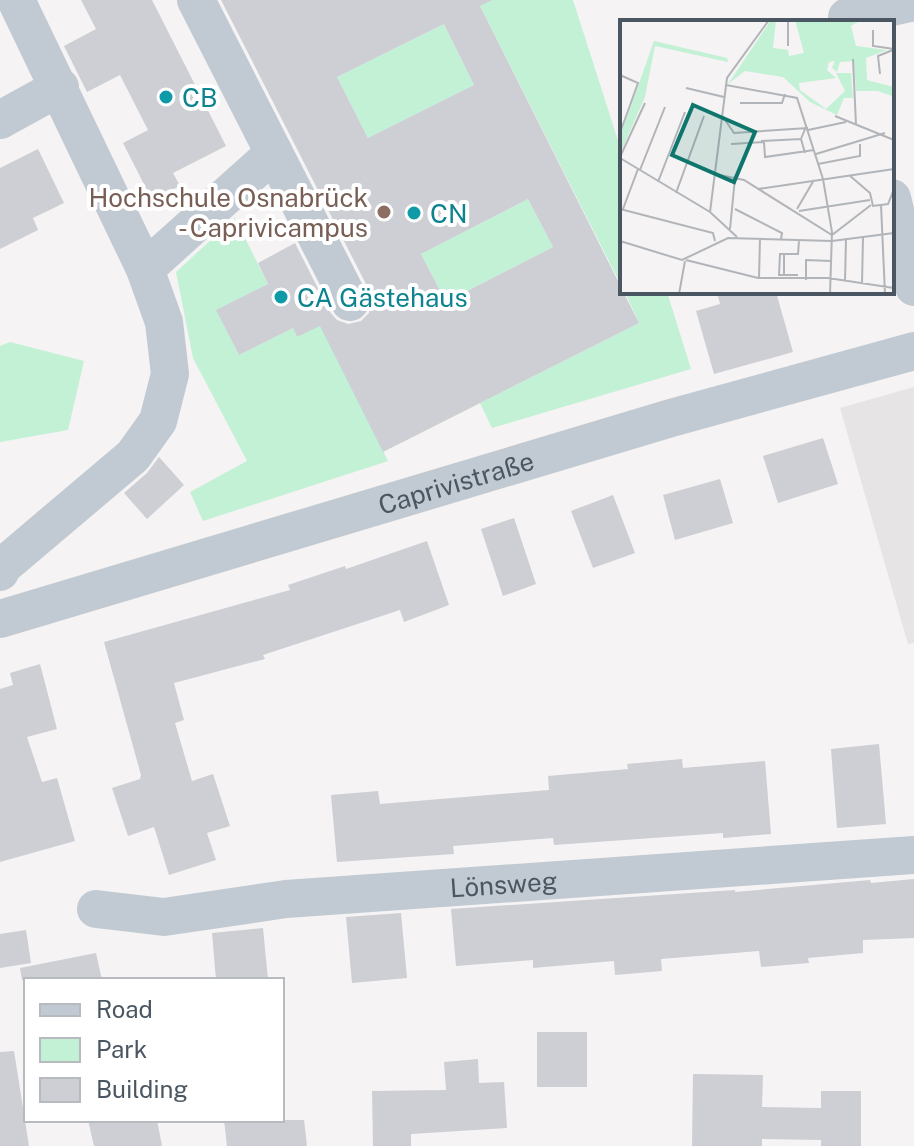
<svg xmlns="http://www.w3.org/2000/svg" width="914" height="1146" font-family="'Public Sans',sans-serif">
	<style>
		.education { fill: #e6e4e5 }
		.green { fill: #c3f1d5 }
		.building { fill: #cdcfd5; fill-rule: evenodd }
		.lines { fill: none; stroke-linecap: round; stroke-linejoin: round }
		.minor { stroke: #c1cad2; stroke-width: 38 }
		.culture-dot { fill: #0f9aa8; stroke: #fff; stroke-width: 3 }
		.education-dot { fill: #8d6e63; stroke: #fff; stroke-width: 3 }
		.labels { text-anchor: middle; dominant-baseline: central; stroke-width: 8; stroke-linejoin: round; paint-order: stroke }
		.culture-label { font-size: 26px; fill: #0d838f; stroke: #fff; text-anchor: start }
		.education-label { font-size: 26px; fill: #785e54; stroke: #fff; text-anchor: end }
		.street-label { font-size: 26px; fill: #4a5661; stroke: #fff }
		.inset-road { fill: none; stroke: #b1b4b9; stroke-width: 2 }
		.view { fill: #0f766e; fill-opacity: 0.15; stroke: #0f766e; stroke-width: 4 }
		.inset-edge { fill: none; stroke: #4a5661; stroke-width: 4 }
	</style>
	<rect width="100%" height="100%" fill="#f5f3f3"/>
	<polygon class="education" points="914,387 914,643 908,644 840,408"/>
	<g class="green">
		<polygon points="477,0 573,0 622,153 622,287"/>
		<polygon points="444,24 474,85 368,138 337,77"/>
		<polygon points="528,199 553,247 446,302 421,254"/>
		<polygon points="235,218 268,284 217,310 239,355 293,328 297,337 331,320 337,359 388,461 203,521 190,492 247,461 193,358 176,272"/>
		<polygon points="625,292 667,292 691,369 492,428 480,403 639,323"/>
		<polygon points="10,342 84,361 68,430 0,442 0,346"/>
	</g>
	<g class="building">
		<polygon points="81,0 152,0 226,146 173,173 180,186 152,200 123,143 148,130 120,75 87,92 64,46 96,29"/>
		<path d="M221 0H492L480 6 639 323 383 452 320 326 297 337 293 328 239 355 216 310 268 284 258 263 295 243 330 312 337 320 348 324 361 321 369 313 372 302 370 292ZM444 24 474 85 368 138 337 77ZM528 199 553 247 446 302 421 254Z"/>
		<polygon points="38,149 64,203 33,218 38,230 0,249 0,168"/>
		<polygon points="717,292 776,292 793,352 714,374 696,311 720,304"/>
		<polygon points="823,438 838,484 778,503 763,456"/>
		<polygon points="159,457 184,485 147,519 124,493 147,473"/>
		<polygon points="720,479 733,523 675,540 663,495"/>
		<polygon points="613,495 635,553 593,568 571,511"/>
		<polygon points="514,518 536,584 503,596 481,529"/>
		<polygon points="427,541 449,605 404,622 400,610 263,655 265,659 174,683 184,720 175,723 192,781 213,774 230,826 207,833 216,860 169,875 154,827 128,836 112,788 140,779 141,775 104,642 290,590 288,585 345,566 346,569"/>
		<polygon points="40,664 57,729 27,737 42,782 57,778 75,841 0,862 0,689 13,685 10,673"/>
		<polygon points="879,744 886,824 837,828 831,749"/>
		<polygon points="682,759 683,768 765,761 771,834 723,838 723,833 554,845 553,838 453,846 454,854 337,862 331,795 378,791 380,804 549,790 548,776 628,769 627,764"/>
		<polygon points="914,879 914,938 863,940 863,953 808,958 809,963 761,967 759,951 661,959 662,971 615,975 614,961 533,968 533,960 456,966 451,909 735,890 735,892 870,880 871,883"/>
		<polygon points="401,913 407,978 352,983 346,917"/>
		<polygon points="263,928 268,980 216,980 212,933"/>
		<polygon points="26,930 31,963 0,968 0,934"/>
		<polygon points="96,953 102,980 22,980 20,968"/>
		<rect x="537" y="1032" width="50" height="55"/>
		<polygon points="14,1051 29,1146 0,1146 0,1052"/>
		<polygon points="478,1059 479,1083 504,1082 507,1128 411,1134 411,1146 373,1146 372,1091 446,1090 444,1062"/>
		<polygon points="693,1074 763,1075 762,1107 821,1108 821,1091 861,1091 861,1146 821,1146 821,1140 762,1139 762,1146 692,1146"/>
		<polygon points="88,1120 157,1120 162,1146 94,1146"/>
		<polygon points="224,1120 304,1120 307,1146 227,1146"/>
	</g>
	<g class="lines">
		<g class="minor">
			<polyline points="196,0 350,302"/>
			<polyline points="847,17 914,2"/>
			<polyline points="0,120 60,87"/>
			<polyline points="892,198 914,287"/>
			<polyline points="145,269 274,153"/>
			<polyline points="0,572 3,566 133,456 158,421 170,374 164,322 145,269 16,0"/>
			<path id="s1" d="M0 619 671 418 914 351"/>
			<path id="s2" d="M96 909 164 917 286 899 914 855"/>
		</g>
	</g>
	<g class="culture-dot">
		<circle cx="166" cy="97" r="8"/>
		<circle cx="414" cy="213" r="8"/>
		<circle cx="281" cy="297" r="8"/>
	</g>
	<circle class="education-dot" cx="384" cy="212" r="8"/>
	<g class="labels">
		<g class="culture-label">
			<text x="182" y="97">CB</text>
			<text x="430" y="213">CN</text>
			<text x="297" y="297">CA Gästehaus</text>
		</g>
		<g class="education-label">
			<text x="368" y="197">Hochschule Osnabrück<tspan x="368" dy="30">- Caprivicampus</tspan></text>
		</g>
		<g class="street-label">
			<text stroke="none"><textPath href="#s1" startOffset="476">Caprivistraße</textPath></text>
			<text stroke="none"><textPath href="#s2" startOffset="410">Lönsweg</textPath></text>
		</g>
	</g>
	<g transform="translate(620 20)">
		<rect width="274" height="274" fill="#f5f3f3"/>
		<path d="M151 0H156L153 28 168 30 169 36 184 33 175 0H241L231 6 236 26 267 30 246 38 247 60 274 67V82L272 76 258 71H236L234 41 220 42 217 52 212 48 215 41 209 42 207 50 216 58 179 63 180 70 206 89 225 71 216 53H231L233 78H224L217 95 190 82 163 57 125 51 108 64ZM34 21 107 38 108 42 35 26 25 77 0 134V117Z" fill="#c3f1d5"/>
		<path class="inset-road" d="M168 0V26M253 10V26L274 29M233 39 236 105M260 54 258 36 273 30M0 55 18 63 0 113M106 65 177 78 203 159 212 212 210 274M66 68 104 77M120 83H162L165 74M215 96 274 120M103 97 114 113 188 108M188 110 226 102M141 121 181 119M111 124 144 122 145 137 194 130M185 133 181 119 185 109M196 134 265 113M0 137 25 83M0 138 90 192 117 217M198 144 240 136V124M20 150 45 87M95 154 124 160 212 215 251 185M229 155 250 173 253 186 268 184 274 169M38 162 65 92M138 169 274 149M56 173 84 96M261 185 265 274M0 189 93 213 95 221M3 189 18 149M115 189 162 213 161 219M177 189 194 160M179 191 250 180M90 192 107 58 149 0M110 209 115 158M0 221 62 240 108 218 212 221 274 213M164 234V255H178M66 240 138 258H208L274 268M164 255H159L160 234H178L179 221M139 258 140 218M186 260V240L211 241M225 261 226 219M242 264 243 217M59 274 65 241"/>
		<path class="view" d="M73 85 135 112 114 162 52 135Z"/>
		<rect width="274" height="274" class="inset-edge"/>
	</g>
	<rect x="24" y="978" width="260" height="144" fill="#ffffff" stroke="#b7bbc0" stroke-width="2"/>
	<rect x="40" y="1004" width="40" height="12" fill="#c1cad2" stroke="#b7bbc0" stroke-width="2"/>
	<text x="96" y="1018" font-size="24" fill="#4a5661">Road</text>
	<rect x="40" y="1038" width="40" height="24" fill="#c3f1d5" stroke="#b7bbc0" stroke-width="2"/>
	<text x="96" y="1058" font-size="24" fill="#4a5661">Park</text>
	<rect x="40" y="1078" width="40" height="24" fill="#cdcfd5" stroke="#b7bbc0" stroke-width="2"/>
	<text x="96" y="1098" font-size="24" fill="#4a5661">Building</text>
</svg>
